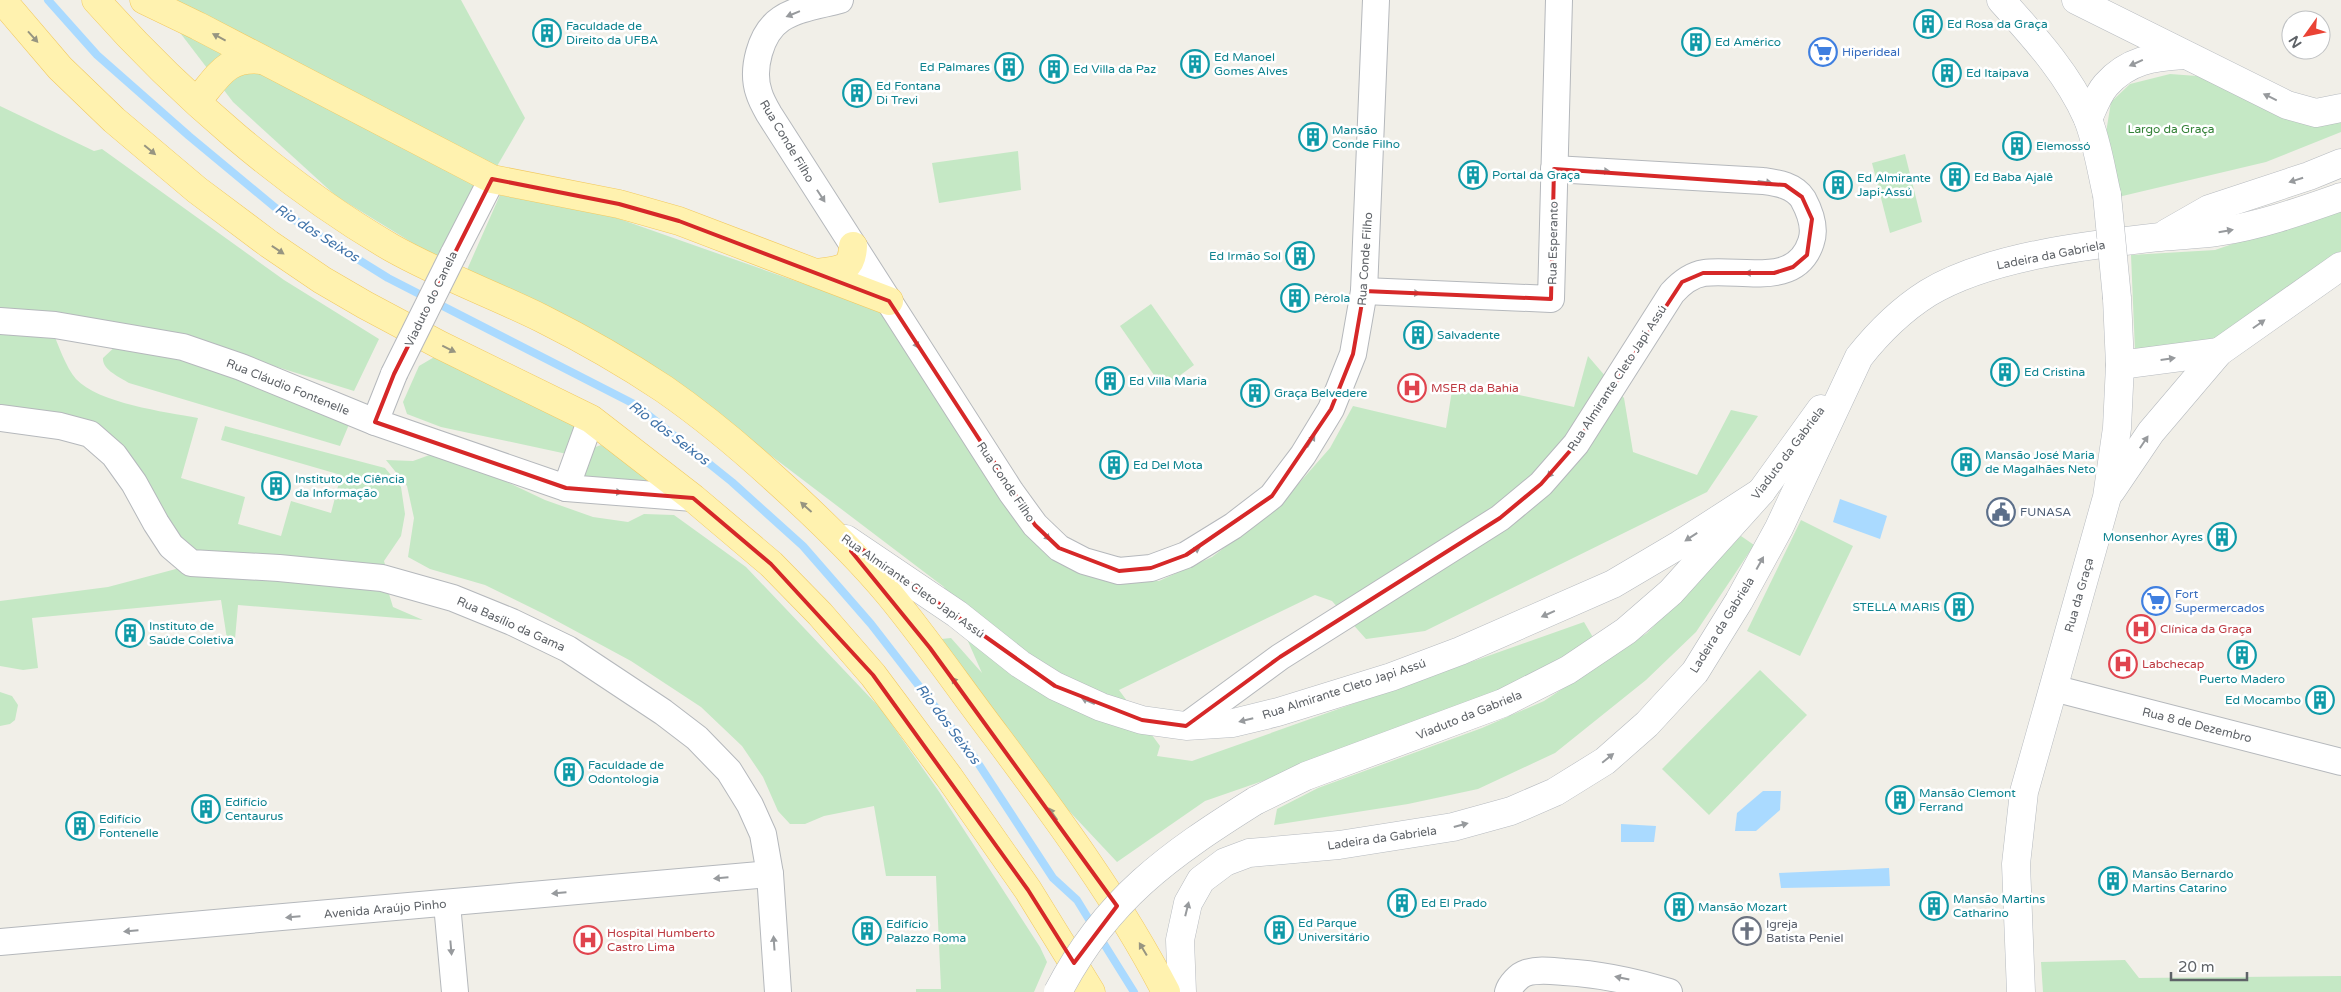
<svg xmlns="http://www.w3.org/2000/svg" width="2341" height="992" font-family="'Varela Round',sans-serif">
	<style>
		.green { fill: #c5e8c5 }
		.water { fill: #aadaff }
		.lines { fill: none; stroke-linecap: round; stroke-linejoin: round }
		.stream { stroke: #aadaff; stroke-width: 8 }
		.minor-casing { stroke: #b5b8bc; stroke-width: 28 }
		.secondary-casing { stroke: #b6babf; stroke-width: 29 }
		.primary-casing { stroke: #f2c960; stroke-width: 29 }
		.minor { stroke: #fff; stroke-width: 26 }
		.secondary { stroke: #fff; stroke-width: 28 }
		.primary { stroke: #fff2af; stroke-width: 28 }
		.minor-bridge-casing { stroke: #b5b8bc; stroke-width: 28; stroke-linecap: butt }
		.secondary-bridge-casing { stroke: #b6babf; stroke-width: 29; stroke-linecap: butt }
		.minor-bridge { stroke: #fff; stroke-width: 26 }
		.secondary-bridge { stroke: #fff; stroke-width: 28 }
		.oneway { fill: #979a9d }
		.oneway2 { fill: #979581 }
		.marked { fill: none; stroke: #d62828; stroke-width: 4; stroke-linejoin: round }
		.labels { text-anchor: middle; dominant-baseline: central; stroke-width: 5; stroke-linejoin: round; paint-order: stroke }
		.culture-label { font-size: 12px; fill: #0d838f; stroke: #fff; text-anchor: start }
		.shop-label { font-size: 12px; fill: #366cbe; stroke: #fff; text-anchor: start }
		.park-label { font-size: 12px; fill: #348238; stroke: #fff }
		.street-label { font-size: 12px; fill: #5f6368; stroke: #fff }
		.health-label { font-size: 12px; fill: #be3a42; stroke: #fff; text-anchor: start }
		.service-label { font-size: 12px; fill: #4e5e75; stroke: #fff; text-anchor: start }
		.worship-label { font-size: 12px; fill: #5b616d; stroke: #fff; text-anchor: start }
		.water-label { font-size: 14px; font-style: italic; fill: #4174aa; stroke: #fff }
	</style>
	<rect width="100%" height="100%" fill="#f1efe8"/>
	<g class="green">
		<polygon points="155,0 461,0 525,118 442,261 336,196 233,102"/>
		<polygon points="2170,74 2197,76 2268,108 2341,111 2341,132 2266,162 2114,198 2103,151 2111,102 2130,84"/>
		<polygon points="0,106 94,151 102,149 284,280 379,339 354,391 187,339 0,313"/>
		<polygon points="1018,151 1021,190 939,203 932,163"/>
		<polygon points="1905,154 1922,222 1890,233 1872,163"/>
		<polygon points="500,195 611,216 881,311 1055,561 1105,581 1159,581 1212,557 1279,506 1330,448 1353,406 1446,428 1453,384 1501,391 1574,407 1588,356 1624,398 1633,452 1697,475 1731,410 1758,416 1707,492 1425,631 1366,639 1332,601 1315,595 1119,690 1160,746 1157,756 1192,761 1584,622 1594,639 1468,710 1205,801 1117,862 1039,779 932,640 951,638 982,673 944,587 666,376 466,272"/>
		<polygon points="2341,207 2341,251 2216,338 2135,351 2131,255 2215,250"/>
		<polygon points="1151,304 1194,365 1163,388 1120,326"/>
		<path d="M0 325 52 330C58 344 66 368 76 379 98 403 165 412 198 418L181 478 245 497 238 524 281 536 291 501 331 513 341 475 221 440 225 426 385 468 401 487 405 514 401 536 384 561 388 575 194 560 118 452 0 413Z"/>
		<path d="M119 343 186 354 355 410 340 446 129 383C120 377 102 370 103 358Z"/>
		<polygon points="436,356 579,428 567,454 441,427 407,414 403,402 419,366"/>
		<polygon points="601,445 647,477 646,482 581,478 593,448"/>
		<polygon points="435,453 456,458 545,500 593,517 628,522 644,514 674,515 746,567 881,709 940,793 1040,947 1047,962 1034,992 916,992 916,989 941,989 936,876 886,876 874,806 824,816 805,824 790,824 778,811 763,777 742,746 701,707 631,661 544,614 485,585 430,569 408,557 414,518 407,486 386,460 413,461"/>
		<polygon points="1801,520 1853,546 1800,656 1747,631"/>
		<polygon points="1741,536 1754,545 1696,632 1646,680 1555,753 1478,789 1408,804 1274,825 1277,809 1318,788 1482,728 1544,701 1647,633"/>
		<polygon points="191,565 385,581 393,607 423,620 238,605 235,639 227,639 221,600 32,618 38,668 23,670 0,666 0,601 108,587"/>
		<polygon points="1760,670 1807,715 1709,815 1662,769"/>
		<polygon points="0,692 12,696 18,705 15,720 10,724 0,726"/>
		<polygon points="2125,960 2139,978 2341,976 2341,992 2043,992 2041,962"/>
	</g>
	<g class="water">
		<polygon points="1840,499 1887,516 1880,539 1833,522"/>
		<polygon points="1763,791 1781,791 1780,810 1756,831 1735,831 1737,813"/>
		<polygon points="1621,824 1656,826 1654,842 1621,842"/>
		<polygon points="1889,868 1890,886 1781,888 1779,873"/>
	</g>
	<g class="lines">
		<g class="stream">
			<polyline points="48,0 97,55 189,136 277,209 388,278 636,405 732,482 803,546 871,624 974,757 1053,878 1077,900 1093,926"/>
			<polyline points="1099,936 1134,992"/>
		</g>
		<defs>
			<g id="minor">
				<path d="M840 0C822 5 797 8 781 19 760 33 751 70 759 93 761 100 765 107 769 114L1011 492 1035 525 1059 548 1084 561 1119 571 1151 568 1186 555 1233 526 1272 496 1303 455 1331 409 1353 354 1364 291 1376 0"/>
				<polyline points="453,255 492,179"/>
				<polyline points="1364,291 1551,299 1559,0"/>
				<polyline points="0,321 55,325 183,347 241,367 375,422 566,488 693,498"/>
				<polyline points="0,418 60,426 90,434 114,455 134,483 156,523 171,546 191,563 279,568 382,578 453,598 512,622 568,649 663,712 697,738 729,771 750,805 763,834 770,874 778,992"/>
				<polyline points="375,422 394,374"/>
				<polyline points="566,488 591,419"/>
				<polyline points="2053,688 2341,762"/>
				<path d="M1186 726 1280 657 1500 518 1541 484 1576 444 1672 293C1681 283 1691 275 1704 273 1740 268 1796 289 1811 242 1816 228 1810 212 1803 199 1794 185 1777 183 1763 181L1554 169"/>
				<polyline points="447,904 455,992"/>
				<polyline points="0,942 770,874"/>
				<path d="M1508 992C1510 985 1519 975 1526 973 1538 969 1551 971 1564 972 1601 974 1633 981 1669 992"/>
			</g>
			<g id="secondary">
				<path d="M2001 0C2033 36 2067 72 2087 117 2097 141 2101 169 2107 195"/>
				<polyline points="2076,0 2287,105 2316,113 2341,108"/>
				<path d="M2088 119C2093 108 2098 94 2106 85 2128 60 2153 57 2184 55"/>
				<polyline points="2167,233 2209,209 2309,176 2341,163"/>
				<polyline points="2120,365 2219,352"/>
				<polyline points="2111,491 2151,432 2219,352 2341,266"/>
				<polyline points="846,539 957,614 1020,664 1055,686 1101,707 1142,720 1186,726 1233,723 1278,712 1391,677 1460,651 1613,584 1679,545 1761,492"/>
				<polyline points="1255,801 1306,776 1503,703 1568,670 1626,631 1671,592 1761,492 1821,409"/>
				<path d="M1182 992 1180 940 1188 903 1201 880 1225 862 1249 853 1339 845 1453 827 1511 811 1555 792 1605 761 1647 724 1695 672 1739 601 1779 528 1859 357C1878 333 1901 310 1928 293 1989 256 2089 245 2160 237 2179 235 2198 235 2217 232 2259 226 2301 211 2341 197"/>
				<polyline points="2021,992 2016,864 2024,792 2107,497 2117,428 2120,365 2117,298"/>
			</g>
			<g id="primary">
				<polyline points="2,0 60,68 114,120 197,190 269,244 322,280 365,305 440,345 591,419 693,498 771,564 820,614 873,675 949,777 1028,890 1091,992"/>
				<path d="M96 0C179 94 284 185 392 248 440 275 492 294 541 318 583 339 625 363 664 389 703 416 739 446 774 478 815 515 854 552 889 594 927 640 961 690 997 737 1058 819 1119 901 1166 992"/>
				<polyline points="144,0 198,26 492,179 619,204 679,221 889,301"/>
				<path d="M197 101C218 77 226 56 262 60"/>
				<path d="M817 273C839 269 852 272 853 246"/>
			</g>
		</defs>
		<use href="#minor" class="minor-casing"/>
		<use href="#secondary" class="secondary-casing"/>
		<use href="#primary" class="primary-casing"/>
		<use href="#minor" class="minor"/>
		<use href="#secondary" class="secondary"/>
		<use href="#primary" class="primary"/>
		<defs>
			<polyline id="minor-bridge" points="394,374 453,255"/>
			<g id="secondary-bridge">
				<polyline points="2107,195 2117,298"/>
				<path d="M1058 992C1106 899 1169 855 1255 801"/>
			</g>
		</defs>
		<use href="#minor-bridge" class="minor-bridge-casing"/>
		<use href="#secondary-bridge" class="secondary-bridge-casing"/>
		<use href="#minor-bridge" class="minor-bridge"/>
		<use href="#secondary-bridge" class="secondary-bridge"/>
	</g>
	<defs><path id="oneway-solid" d="M-6-.8H1V-3.2L6.5 0L1 3.2V.8H-6Z" transform="scale(1.25)"/></defs>
	<g class="oneway">
		<use href="#oneway-solid" transform="translate(793 14) rotate(158)"/>
		<use href="#oneway-solid" transform="translate(2136 63) rotate(156)"/>
		<use href="#oneway-solid" transform="translate(2270 97) rotate(-154)"/>
		<use href="#oneway-solid" transform="translate(1603 171) rotate(3)"/>
		<use href="#oneway-solid" transform="translate(2296 180) rotate(162)"/>
		<use href="#oneway-solid" transform="translate(1765 182) rotate(8)"/>
		<use href="#oneway-solid" transform="translate(821 196) rotate(57)"/>
		<use href="#oneway-solid" transform="translate(2226 231) rotate(-10)"/>
		<use href="#oneway-solid" transform="translate(1752 273) rotate(180)"/>
		<use href="#oneway-solid" transform="translate(1413 293) rotate(3)"/>
		<use href="#oneway-solid" transform="translate(2259 324) rotate(-35)"/>
		<use href="#oneway-solid" transform="translate(915 342) rotate(58)"/>
		<use href="#oneway-solid" transform="translate(2168 359) rotate(-8)"/>
		<use href="#oneway-solid" transform="translate(1311 441) rotate(-58)"/>
		<use href="#oneway-solid" transform="translate(2144 442) rotate(-56)"/>
		<use href="#oneway-solid" transform="translate(1552 472) rotate(131)"/>
		<use href="#oneway-solid" transform="translate(615 492) rotate(4)"/>
		<use href="#oneway-solid" transform="translate(1045 535) rotate(43)"/>
		<use href="#oneway-solid" transform="translate(1691 537) rotate(147)"/>
		<use href="#oneway-solid" transform="translate(1194 551) rotate(-32)"/>
		<use href="#oneway-solid" transform="translate(1760 563) rotate(-61)"/>
		<use href="#oneway-solid" transform="translate(1548 614) rotate(156)"/>
		<use href="#oneway-solid" transform="translate(1088 701) rotate(-155)"/>
		<use href="#oneway-solid" transform="translate(1246 720) rotate(166)"/>
		<use href="#oneway-solid" transform="translate(1608 758) rotate(-39)"/>
		<use href="#oneway-solid" transform="translate(1461 825) rotate(-15)"/>
		<use href="#oneway-solid" transform="translate(721 878) rotate(175)"/>
		<use href="#oneway-solid" transform="translate(559 893) rotate(175)"/>
		<use href="#oneway-solid" transform="translate(1187 909) rotate(-76)"/>
		<use href="#oneway-solid" transform="translate(293 917) rotate(175)"/>
		<use href="#oneway-solid" transform="translate(131 931) rotate(175)"/>
		<use href="#oneway-solid" transform="translate(774 943) rotate(-94)"/>
		<use href="#oneway-solid" transform="translate(451 948) rotate(85)"/>
		<use href="#oneway-solid" transform="translate(1622 978) rotate(-168)"/>
	</g>
	<g class="oneway2">
		<use href="#oneway-solid" transform="translate(33 37) rotate(48)"/>
		<use href="#oneway-solid" transform="translate(219 37) rotate(-152)"/>
		<use href="#oneway-solid" transform="translate(150 150) rotate(40)"/>
		<use href="#oneway-solid" transform="translate(278 250) rotate(34)"/>
		<use href="#oneway-solid" transform="translate(449 349) rotate(26)"/>
		<use href="#oneway-solid" transform="translate(806 507) rotate(-138)"/>
		<use href="#oneway-solid" transform="translate(956 683) rotate(-127)"/>
		<use href="#oneway-solid" transform="translate(1053 814) rotate(-125)"/>
		<use href="#oneway-solid" transform="translate(1143 949) rotate(-121)"/>
	</g>
	<path class="marked" d="M1554 169 1785 185 1802 197 1812 219 1807 255 1793 267 1774 273H1703L1682 282 1576 444 1541 484 1500 518 1280 657 1186 726 1142 720 1055 686 856 545 851 551 930 648 1117 906 1074 963 1028 890 873 675 771 564 693 498 566 488 375 422 394 374 492 179 619 204 679 221 889 301 1035 525 1059 548 1119 571 1151 568 1186 555 1272 496 1331 409 1353 354 1364 291 1551 299Z"/>
	<defs>
		<symbol id="building-ring" viewBox="-11 -11 22 22"><circle r="9.5" fill="#fff" stroke="#0f9aa8" stroke-width="1.5"/><path d="M-4-6H4V6H1V3H-1V6H-4ZM-2.5-4.3h1.7v1.8h-1.7ZM.8-4.3h1.7v1.8H.8ZM-2.5-1h1.7V.8h-1.7ZM.8-1h1.7V.8H.8Z" fill="#0f9aa8"/></symbol>
		<symbol id="supermarket-ring" viewBox="-11 -11 22 22"><circle r="9.5" fill="#fff" stroke="#3f7fe0" stroke-width="1.5"/><path d="M-6-5.5h2.5l.6 2H6L4.5 2H-2.5L-4.4-4H-6ZM-1.5 3.2a1.3 1.3 0 1 0 .1 0ZM3 3.2a1.3 1.3 0 1 0 .1 0Z" fill="#3f7fe0"/></symbol>
		<symbol id="hospital-ring" viewBox="-11 -11 22 22"><circle r="9.5" fill="#fff" stroke="#e0444e" stroke-width="1.5"/><path d="M-5-5h3v3.5h4V-5h3V5h-3V1.5h-4V5h-3Z" fill="#e0444e"/></symbol>
		<symbol id="civic-ring" viewBox="-11 -11 22 22"><circle r="9.5" fill="#fff" stroke="#5c6f8a" stroke-width="1.5"/><path d="M-.6-6.5H3V-4.5H.6V-3L4-1V1h2V6H-6V1h2V-1L-.6-3ZM-1.2 2.5V6h2.4V2.5Z" fill="#5c6f8a"/></symbol>
		<symbol id="church-ring" viewBox="-11 -11 22 22"><circle r="9.5" fill="#fff" stroke="#6b7280" stroke-width="1.5"/><path d="M-1.2-6h2.4v3.5h3.3v2.4h-3.3V6h-2.4V-.1h-3.3v-2.4h3.3Z" fill="#6b7280"/></symbol>
	</defs>
	<g fill-rule="evenodd">
		<use href="#building-ring" x="1912" y="8" width="32" height="32"/>
		<use href="#building-ring" x="531" y="17" width="32" height="32"/>
		<use href="#building-ring" x="1680" y="26" width="32" height="32"/>
		<use href="#supermarket-ring" x="1807" y="36" width="32" height="32"/>
		<use href="#building-ring" x="1179" y="48" width="32" height="32"/>
		<use href="#building-ring" x="993" y="51" width="32" height="32"/>
		<use href="#building-ring" x="1038" y="53" width="32" height="32"/>
		<use href="#building-ring" x="1931" y="57" width="32" height="32"/>
		<use href="#building-ring" x="841" y="77" width="32" height="32"/>
		<use href="#building-ring" x="1297" y="121" width="32" height="32"/>
		<use href="#building-ring" x="2001" y="130" width="32" height="32"/>
		<use href="#building-ring" x="1457" y="159" width="32" height="32"/>
		<use href="#building-ring" x="1939" y="161" width="32" height="32"/>
		<use href="#building-ring" x="1822" y="169" width="32" height="32"/>
		<use href="#building-ring" x="1284" y="240" width="32" height="32"/>
		<use href="#building-ring" x="1279" y="282" width="32" height="32"/>
		<use href="#building-ring" x="1402" y="319" width="32" height="32"/>
		<use href="#building-ring" x="1989" y="356" width="32" height="32"/>
		<use href="#building-ring" x="1094" y="365" width="32" height="32"/>
		<use href="#hospital-ring" x="1396" y="372" width="32" height="32"/>
		<use href="#building-ring" x="1239" y="377" width="32" height="32"/>
		<use href="#building-ring" x="1950" y="446" width="32" height="32"/>
		<use href="#building-ring" x="1098" y="449" width="32" height="32"/>
		<use href="#building-ring" x="260" y="470" width="32" height="32"/>
		<use href="#civic-ring" x="1985" y="496" width="32" height="32"/>
		<use href="#building-ring" x="2206" y="521" width="32" height="32"/>
		<use href="#supermarket-ring" x="2140" y="585" width="32" height="32"/>
		<use href="#building-ring" x="1943" y="591" width="32" height="32"/>
		<use href="#hospital-ring" x="2125" y="613" width="32" height="32"/>
		<use href="#building-ring" x="114" y="617" width="32" height="32"/>
		<use href="#building-ring" x="2226" y="639" width="32" height="32"/>
		<use href="#hospital-ring" x="2107" y="648" width="32" height="32"/>
		<use href="#building-ring" x="2304" y="684" width="32" height="32"/>
		<use href="#building-ring" x="553" y="756" width="32" height="32"/>
		<use href="#building-ring" x="1884" y="784" width="32" height="32"/>
		<use href="#building-ring" x="190" y="793" width="32" height="32"/>
		<use href="#building-ring" x="64" y="810" width="32" height="32"/>
		<use href="#building-ring" x="2097" y="865" width="32" height="32"/>
		<use href="#building-ring" x="1386" y="887" width="32" height="32"/>
		<use href="#building-ring" x="1918" y="890" width="32" height="32"/>
		<use href="#building-ring" x="1663" y="891" width="32" height="32"/>
		<use href="#building-ring" x="1263" y="914" width="32" height="32"/>
		<use href="#building-ring" x="851" y="915" width="32" height="32"/>
		<use href="#church-ring" x="1731" y="915" width="32" height="32"/>
		<use href="#hospital-ring" x="572" y="924" width="32" height="32"/>
	</g>
	<g class="labels">
		<g class="culture-label">
			<text x="1947" y="24">Ed Rosa da Graça</text>
			<text x="566" y="26">Faculdade de<tspan x="566" dy="14">Direito da UFBA</tspan></text>
			<text x="1715" y="42">Ed Américo</text>
			<text x="1214" y="57">Ed Manoel<tspan x="1214" dy="14">Gomes Alves</tspan></text>
			<text x="990" y="67" text-anchor="end">Ed Palmares</text>
			<text x="1073" y="69">Ed Villa da Paz</text>
			<text x="1966" y="73">Ed Itaipava</text>
			<text x="876" y="86">Ed Fontana<tspan x="876" dy="14">Di Trevi</tspan></text>
			<text x="1332" y="130">Mansão<tspan x="1332" dy="14">Conde Filho</tspan></text>
			<text x="2036" y="146">Elemossó</text>
			<text x="1492" y="175">Portal da Graça</text>
			<text x="1974" y="177">Ed Baba Ajalê</text>
			<text x="1857" y="178">Ed Almirante<tspan x="1857" dy="14">Japi-Assú</tspan></text>
			<text x="1281" y="256" text-anchor="end">Ed Irmão Sol</text>
			<text x="1314" y="298">Pérola</text>
			<text x="1437" y="335">Salvadente</text>
			<text x="2024" y="372">Ed Cristina</text>
			<text x="1129" y="381">Ed Villa Maria</text>
			<text x="1274" y="393">Graça Belvedere</text>
			<text x="1985" y="455">Mansão José Maria<tspan x="1985" dy="14">de Magalhães Neto</tspan></text>
			<text x="1133" y="465">Ed Del Mota</text>
			<text x="295" y="479">Instituto de Ciência<tspan x="295" dy="14">da Informação</tspan></text>
			<text x="2203" y="537" text-anchor="end">Monsenhor Ayres</text>
			<text x="1940" y="607" text-anchor="end">STELLA MARIS</text>
			<text x="149" y="626">Instituto de<tspan x="149" dy="14">Saúde Coletiva</tspan></text>
			<text x="2242" y="679" text-anchor="middle">Puerto Madero</text>
			<text x="2301" y="700" text-anchor="end">Ed Mocambo</text>
			<text x="588" y="765">Faculdade de<tspan x="588" dy="14">Odontologia</tspan></text>
			<text x="1919" y="793">Mansão Clemont<tspan x="1919" dy="14">Ferrand</tspan></text>
			<text x="225" y="802">Edifício<tspan x="225" dy="14">Centaurus</tspan></text>
			<text x="99" y="819">Edifício<tspan x="99" dy="14">Fontenelle</tspan></text>
			<text x="2132" y="874">Mansão Bernardo<tspan x="2132" dy="14">Martins Catarino</tspan></text>
			<text x="1953" y="899">Mansão Martins<tspan x="1953" dy="14">Catharino</tspan></text>
			<text x="1421" y="903">Ed El Prado</text>
			<text x="1698" y="907">Mansão Mozart</text>
			<text x="1298" y="923">Ed Parque<tspan x="1298" dy="14">Universitário</tspan></text>
			<text x="886" y="924">Edifício<tspan x="886" dy="14">Palazzo Roma</tspan></text>
		</g>
		<g class="shop-label">
			<text x="1842" y="52">Hiperideal</text>
			<text x="2175" y="594">Fort<tspan x="2175" dy="14">Supermercados</tspan></text>
		</g>
		<g class="park-label">
			<text x="2171" y="129">Largo da Graça</text>
		</g>
		<g class="street-label">
			<text transform="translate(787 141) rotate(59)">Rua Conde Filho</text>
			<text transform="translate(1553 243) rotate(-89)">Rua Esperanto</text>
			<text transform="translate(2051 255) rotate(-11)">Ladeira da Gabriela</text>
			<text transform="translate(1365 259) rotate(-86)">Rua Conde Filho</text>
			<text transform="translate(431 299) rotate(-64)">Viaduto do Canela</text>
			<text transform="translate(1617 378) rotate(-57)">Rua Almirante Cleto Japi Assú</text>
			<text transform="translate(288 387) rotate(22)">Rua Cláudio Fontenelle</text>
			<text transform="translate(1788 453) rotate(-53)">Viaduto da Gabriela</text>
			<text transform="translate(1006 482) rotate(56)">Rua Conde Filho</text>
			<text transform="translate(913 586) rotate(35)">Rua Almirante Cleto Japi Assú</text>
			<text transform="translate(2079 595) rotate(-74)">Rua da Graça</text>
			<text transform="translate(511 624) rotate(24)">Rua Basílio da Gama</text>
			<text transform="translate(1722 625) rotate(-58)">Ladeira da Gabriela</text>
			<text transform="translate(1344 689) rotate(-18)">Rua Almirante Cleto Japi Assú</text>
			<text transform="translate(1469 715) rotate(-22)">Viaduto da Gabriela</text>
			<text transform="translate(2197 725) rotate(14)">Rua 8 de Dezembro</text>
			<text transform="translate(1382 838) rotate(-8)">Ladeira da Gabriela</text>
			<text transform="translate(385 909) rotate(-5)">Avenida Araújo Pinho</text>
		</g>
		<g class="health-label">
			<text x="1431" y="388">MSER da Bahia</text>
			<text x="2160" y="629">Clínica da Graça</text>
			<text x="2142" y="664">Labchecap</text>
			<text x="607" y="933">Hospital Humberto<tspan x="607" dy="14">Castro Lima</tspan></text>
		</g>
		<g class="service-label">
			<text x="2020" y="512">FUNASA</text>
		</g>
		<g class="worship-label">
			<text x="1766" y="924">Igreja<tspan x="1766" dy="14">Batista Peniel</tspan></text>
		</g>
		<g class="water-label">
			<text transform="translate(317 233) rotate(32)">Rio dos Seixos</text>
			<text transform="translate(669 433) rotate(37)">Rio dos Seixos</text>
			<text transform="translate(948 724) rotate(53)">Rio dos Seixos</text>
		</g>
	</g>
	<g transform="translate(2306 35) rotate(237)"><circle r="24" fill="#ffffff" stroke="#bfc1c3"/>
	<path d="M0-4L9 19L0 12L-9 19Z" fill="#ea4335"/>
	<text y="-8" font-size="14" font-weight="bold" text-anchor="middle" fill="#5f6368">N</text>
	</g>
	<path d="M2171 972v8h76v-8" fill="none" stroke="#5f6368" stroke-width="2.5"/>
	<text x="2178" y="972" font-size="15" fill="#5f6368" stroke="#ffffff" stroke-width="4" paint-order="stroke">20 m</text>
</svg>
